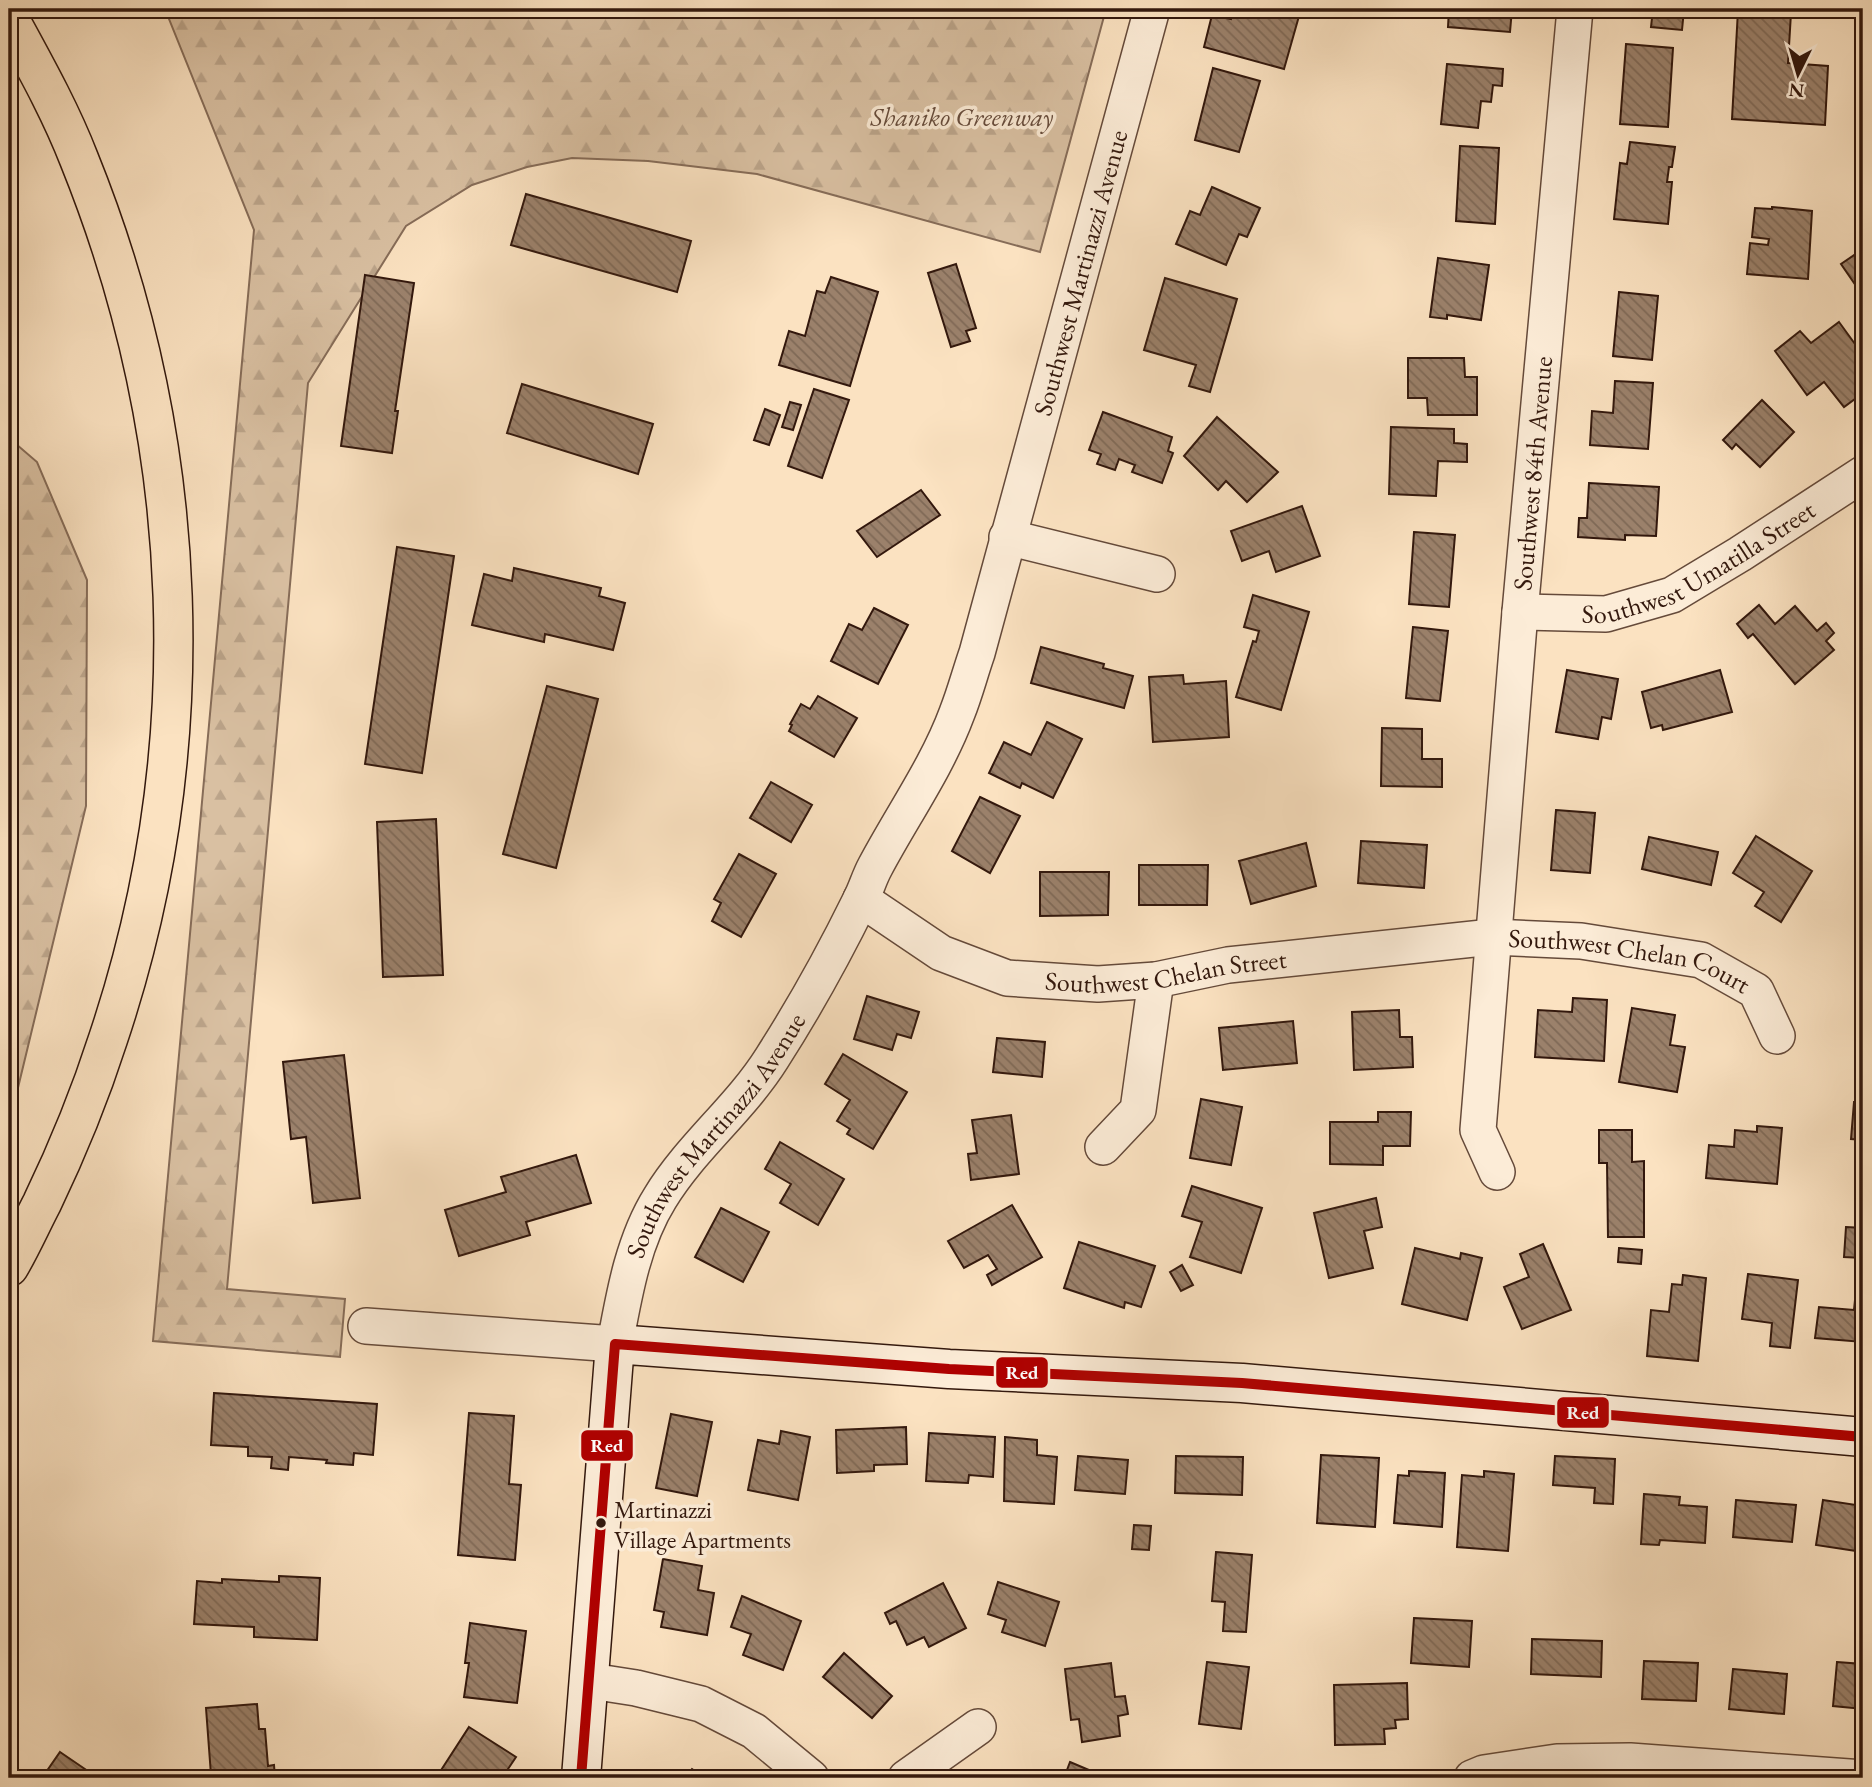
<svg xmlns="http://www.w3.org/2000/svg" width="1872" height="1787" font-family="'EB Garamond',serif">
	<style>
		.forest { fill: url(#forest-firs); stroke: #866c58; stroke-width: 2 }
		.building { fill: url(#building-back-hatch); stroke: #33180d; stroke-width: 2 }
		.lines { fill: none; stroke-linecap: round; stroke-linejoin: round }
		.street-casing { stroke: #654a3a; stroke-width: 38 }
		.secondary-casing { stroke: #33180d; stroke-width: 41 }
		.highway-casing { stroke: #33180d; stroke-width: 41 }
		.street { stroke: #fcecd7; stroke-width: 35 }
		.secondary { stroke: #fcecd7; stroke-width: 38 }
		.highway { stroke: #fbe2c1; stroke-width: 38 }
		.bus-1-casing { stroke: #fcecd7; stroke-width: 16 }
		.bus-1 { stroke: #af0000; stroke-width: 10 }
		.bus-dot { fill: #33180d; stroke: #fcecd7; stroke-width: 2.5 }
		.labels { text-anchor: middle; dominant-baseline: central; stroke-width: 7; stroke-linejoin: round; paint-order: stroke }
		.bus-label { font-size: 24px; fill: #33180d; stroke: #fcecd7; text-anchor: start }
		.park-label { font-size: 26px; font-style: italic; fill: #654a3a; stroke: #fcecd7 }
		.street-label { font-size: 26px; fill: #33180d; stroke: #fcecd7 }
		.line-badge { stroke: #fcecd7; stroke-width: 2.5 }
		.badge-label { font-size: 19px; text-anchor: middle; font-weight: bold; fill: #fff }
	</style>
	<defs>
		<pattern id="forest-firs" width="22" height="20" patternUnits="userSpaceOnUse" patternTransform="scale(1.75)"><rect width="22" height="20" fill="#d9c0a2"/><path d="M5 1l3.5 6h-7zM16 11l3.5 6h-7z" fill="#bba48a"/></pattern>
		<pattern id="building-back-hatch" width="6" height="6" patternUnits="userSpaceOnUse" patternTransform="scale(1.75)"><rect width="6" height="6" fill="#9b816b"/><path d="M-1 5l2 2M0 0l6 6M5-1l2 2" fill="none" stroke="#7f6956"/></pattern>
	</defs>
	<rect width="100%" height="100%" fill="#fbe2c1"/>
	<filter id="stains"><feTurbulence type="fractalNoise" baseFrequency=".00286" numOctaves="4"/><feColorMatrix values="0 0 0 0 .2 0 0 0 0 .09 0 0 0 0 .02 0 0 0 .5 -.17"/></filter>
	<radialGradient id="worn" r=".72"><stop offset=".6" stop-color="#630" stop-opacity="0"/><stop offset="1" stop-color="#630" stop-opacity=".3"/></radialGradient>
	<g class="forest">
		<polygon points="165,9 1106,9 1040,252 757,174 648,161 572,158 527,167 472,185 406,226 308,383 227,1289 345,1299 340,1357 153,1341 254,230"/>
		<polygon points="9,438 37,462 87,580 86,806 9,1125"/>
	</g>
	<g class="building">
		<polygon points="1234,9 1301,9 1284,69 1204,47 1212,15 1231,19"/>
		<polygon points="1449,9 1512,9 1510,32 1448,27"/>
		<polygon points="1653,9 1691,9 1684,10 1682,30 1651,27"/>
		<polygon points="1738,10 1791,13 1788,63 1828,66 1825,125 1732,119"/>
		<polygon points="1626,44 1673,48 1668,127 1620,124"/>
		<polygon points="1447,64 1503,69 1502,86 1493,85 1491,102 1481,101 1478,128 1441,124"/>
		<polygon points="1213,68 1260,81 1239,152 1195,140"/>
		<polygon points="1630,142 1675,147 1672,167 1669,167 1667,182 1672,182 1668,224 1614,219 1620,163 1627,164"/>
		<polygon points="1460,146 1499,148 1495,224 1456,221"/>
		<polygon points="1212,187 1260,208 1247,237 1239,234 1226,265 1176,244 1190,211 1200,215"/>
		<polygon points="526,194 691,241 677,292 511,245"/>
		<polygon points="1772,207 1812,211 1808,279 1747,274 1750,243 1768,245 1769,239 1752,237 1755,208 1772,209"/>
		<polygon points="1863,249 1863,296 1841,264"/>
		<polygon points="1438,258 1489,265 1481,320 1447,315 1447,319 1430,317"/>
		<polygon points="956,264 976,328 966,331 970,341 951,347 928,273"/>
		<polygon points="365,275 414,283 395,411 398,411 392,453 341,446"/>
		<polygon points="831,277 878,292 850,386 779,365 789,331 805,336 817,291 825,293"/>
		<polygon points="1165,278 1237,299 1210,392 1189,386 1196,365 1144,350"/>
		<polygon points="1619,292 1658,296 1652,360 1613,356"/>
		<polygon points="1839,322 1863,355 1863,393 1844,407 1824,382 1807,395 1775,351 1800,331 1811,343"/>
		<polygon points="1408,358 1464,358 1465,377 1477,377 1477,415 1428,415 1427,398 1408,398"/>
		<polygon points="1615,381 1653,383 1648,449 1590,445 1592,411 1613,413"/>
		<polygon points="522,384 653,424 638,474 507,433"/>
		<polygon points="814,389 849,400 822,478 788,466"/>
		<polygon points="1762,400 1794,432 1760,467 1736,444 1732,449 1723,440"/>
		<polygon points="790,402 801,405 793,430 782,427"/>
		<polygon points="765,409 780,415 769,445 754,440"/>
		<polygon points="1103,412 1172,437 1168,451 1173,453 1162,483 1132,472 1135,465 1119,459 1115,470 1097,464 1101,454 1089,450"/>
		<polygon points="1217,417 1278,472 1247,502 1226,481 1218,490 1184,456"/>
		<polygon points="1391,427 1454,429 1454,443 1467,444 1467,462 1438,461 1436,496 1389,494"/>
		<polygon points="1589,483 1659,487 1656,536 1625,535 1625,540 1578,537 1579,518 1587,518"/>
		<polygon points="921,490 940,515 877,557 857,531"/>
		<polygon points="1302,506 1320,556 1276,572 1269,551 1242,561 1231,531"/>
		<polygon points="1414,532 1455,535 1449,607 1409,604"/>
		<polygon points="397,547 454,556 422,773 365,764"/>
		<polygon points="514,568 601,588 599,596 625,603 613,650 545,634 544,642 472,625 484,574 512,581"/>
		<polygon points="1253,595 1309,612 1281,710 1236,697 1253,641 1256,642 1259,631 1244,627"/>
		<polygon points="1759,605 1775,624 1795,606 1817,631 1826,623 1834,633 1826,641 1834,650 1795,684 1753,634 1748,638 1737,624"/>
		<polygon points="874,608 908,625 878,684 831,661 849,624 862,630"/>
		<polygon points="1413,627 1448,631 1440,701 1406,698"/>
		<polygon points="1041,647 1104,664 1103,668 1133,676 1124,708 1031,683"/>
		<polygon points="1567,670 1618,679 1611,719 1602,717 1598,739 1556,732"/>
		<polygon points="1720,670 1732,712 1663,730 1662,725 1651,728 1642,692"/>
		<polygon points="1183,675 1184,684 1226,681 1229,737 1153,742 1149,677"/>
		<polygon points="547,686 598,699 556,868 503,854"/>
		<polygon points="818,696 857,718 834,757 789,731 792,725 790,724 801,704 810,709"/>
		<polygon points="1047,722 1082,739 1053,798 1022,783 1020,788 989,773 1004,742 1031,755"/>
		<polygon points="1382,728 1422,729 1422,759 1442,759 1442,787 1381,786"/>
		<polygon points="771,782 812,805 791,842 750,818"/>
		<polygon points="980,797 1020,816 990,873 952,851"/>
		<polygon points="1556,810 1595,813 1590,873 1551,870"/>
		<polygon points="436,819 443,975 383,977 377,822"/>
		<polygon points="1756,836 1812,871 1781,922 1755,906 1764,892 1733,873"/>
		<polygon points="1649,837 1718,852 1711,885 1642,869"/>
		<polygon points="1361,841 1427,845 1424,888 1358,883"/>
		<polygon points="1306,843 1316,886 1251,904 1239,861"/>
		<polygon points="739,854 776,874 741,937 712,921 721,903 714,899"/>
		<polygon points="1139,865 1208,865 1207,905 1139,905"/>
		<polygon points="1040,872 1109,872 1108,915 1040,916"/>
		<polygon points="867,996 919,1012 911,1038 897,1034 892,1050 854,1039"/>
		<polygon points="1573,998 1607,1000 1604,1061 1535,1057 1538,1010 1572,1012"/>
		<polygon points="1632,1008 1675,1015 1670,1045 1685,1047 1677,1092 1619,1082"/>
		<polygon points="1399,1010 1400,1037 1412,1037 1413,1067 1354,1070 1352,1012"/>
		<polygon points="1293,1021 1297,1063 1223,1070 1219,1028"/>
		<polygon points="997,1038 1045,1042 1042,1077 993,1072"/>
		<polygon points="843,1054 907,1092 873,1149 847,1134 850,1129 837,1121 850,1100 825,1084"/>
		<polygon points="344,1055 360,1198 313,1203 306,1137 291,1139 283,1062"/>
		<polygon points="1201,1099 1242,1107 1231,1165 1190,1158"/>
		<polygon points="1854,1102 1863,1103 1863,1140 1851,1139"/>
		<polygon points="1378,1112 1411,1112 1410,1146 1383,1146 1383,1165 1330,1164 1330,1122 1378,1122"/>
		<polygon points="1011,1115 1019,1174 971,1180 968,1154 977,1153 972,1120"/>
		<polygon points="1757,1126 1782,1128 1777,1184 1706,1178 1709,1145 1734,1147 1735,1130 1757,1132"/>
		<polygon points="1599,1130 1632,1130 1632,1162 1644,1161 1644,1237 1608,1237 1607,1163 1599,1163"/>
		<polygon points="780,1142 844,1179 818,1225 780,1203 791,1184 765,1169"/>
		<polygon points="576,1155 591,1203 526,1222 530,1235 459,1256 445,1210 506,1192 501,1177"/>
		<polygon points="1192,1186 1262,1208 1241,1273 1190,1257 1202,1222 1182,1216"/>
		<polygon points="1376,1198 1382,1227 1364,1231 1373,1268 1329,1278 1314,1213"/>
		<polygon points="1012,1205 1042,1257 992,1285 987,1275 997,1269 988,1255 964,1268 948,1241"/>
		<polygon points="721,1208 769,1232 743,1282 695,1257"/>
		<polygon points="1846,1227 1863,1228 1863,1258 1844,1257"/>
		<polygon points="1079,1242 1155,1266 1141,1307 1125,1302 1124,1308 1064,1288"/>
		<polygon points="1543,1244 1571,1310 1522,1329 1504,1287 1529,1277 1520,1254"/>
		<polygon points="1415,1248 1460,1259 1461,1253 1482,1258 1467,1320 1402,1304"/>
		<polygon points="1619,1248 1642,1250 1641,1264 1618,1262"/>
		<polygon points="1182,1265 1193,1285 1181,1291 1170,1272"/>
		<polygon points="1748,1274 1798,1280 1790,1348 1770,1346 1772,1323 1742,1319"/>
		<polygon points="1683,1275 1706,1278 1698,1361 1647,1356 1651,1310 1669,1312 1672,1284 1682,1285"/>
		<polygon points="1856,1290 1863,1291 1863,1342 1815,1338 1819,1307 1854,1310"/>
		<polygon points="214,1393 377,1404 373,1455 354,1453 353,1465 326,1463 327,1460 289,1457 288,1470 271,1468 272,1457 248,1456 248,1447 211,1445"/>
		<polygon points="469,1413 514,1416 509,1484 521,1485 515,1560 458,1555"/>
		<polygon points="671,1414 712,1422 697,1496 656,1488"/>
		<polygon points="906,1427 907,1464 874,1465 874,1471 837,1473 836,1430"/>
		<polygon points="781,1431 810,1437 798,1500 748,1490 758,1440 779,1444"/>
		<polygon points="929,1433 995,1437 993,1477 969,1475 968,1483 926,1481"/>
		<polygon points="1005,1437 1037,1440 1037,1455 1057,1457 1054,1504 1004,1501"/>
		<polygon points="1321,1455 1379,1458 1375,1527 1317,1523"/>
		<polygon points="1078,1456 1128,1460 1125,1494 1075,1490"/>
		<polygon points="1176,1456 1243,1457 1242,1495 1175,1493"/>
		<polygon points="1555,1456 1615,1459 1613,1504 1594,1503 1595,1488 1553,1485"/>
		<polygon points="1409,1471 1445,1473 1442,1527 1394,1523 1398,1475 1409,1476"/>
		<polygon points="1484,1471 1514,1474 1508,1551 1457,1547 1462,1475 1484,1477"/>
		<polygon points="1644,1494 1680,1497 1679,1505 1707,1507 1705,1543 1660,1540 1659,1545 1641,1544"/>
		<polygon points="1736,1500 1796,1505 1792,1542 1733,1537"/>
		<polygon points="1823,1500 1863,1506 1863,1552 1816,1545"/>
		<polygon points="1134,1525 1151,1526 1149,1550 1132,1549"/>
		<polygon points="1216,1552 1252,1555 1246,1632 1223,1631 1225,1602 1212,1601"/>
		<polygon points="663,1559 702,1566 698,1590 714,1593 707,1635 661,1627 664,1612 654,1610"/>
		<polygon points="279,1576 320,1578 317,1640 254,1637 254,1627 194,1624 197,1581 222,1583 222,1579 279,1582"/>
		<polygon points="998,1582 1059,1602 1045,1646 1002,1632 1006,1620 988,1614"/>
		<polygon points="943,1583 966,1628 929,1647 924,1637 907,1645 896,1621 890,1624 885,1613"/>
		<polygon points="742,1596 801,1621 783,1670 743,1655 751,1634 731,1627"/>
		<polygon points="1414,1618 1472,1621 1469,1667 1411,1663"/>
		<polygon points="470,1623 526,1631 517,1703 464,1697 469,1663 465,1663"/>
		<polygon points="1532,1639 1602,1641 1601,1677 1531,1674"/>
		<polygon points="844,1653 892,1696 872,1718 823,1677"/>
		<polygon points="1644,1661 1698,1663 1696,1701 1642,1699"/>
		<polygon points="1207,1662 1249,1667 1241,1729 1199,1724"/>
		<polygon points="1837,1662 1863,1664 1863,1709 1833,1706"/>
		<polygon points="1111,1663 1115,1697 1125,1696 1128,1714 1118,1716 1120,1736 1082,1742 1079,1719 1071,1720 1065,1669"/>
		<polygon points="1733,1669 1787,1674 1784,1714 1729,1709"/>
		<polygon points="1407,1683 1408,1719 1395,1720 1396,1728 1384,1729 1385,1744 1335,1745 1334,1685"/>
		<polygon points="257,1704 259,1729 265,1729 268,1766 274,1765 275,1778 224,1778 224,1774 211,1775 206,1708"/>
		<polygon points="469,1727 516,1757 502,1778 436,1778"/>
		<polygon points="60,1752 98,1778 42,1778"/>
		<polygon points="1070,1762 1103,1776 1103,1778 1064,1778"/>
		<polygon points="692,1769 705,1778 685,1778"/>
		<polygon points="1251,1770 1297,1774 1296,1778 1250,1778"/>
		<polygon points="1048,1773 1062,1778 1046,1778"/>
	</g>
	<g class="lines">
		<defs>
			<g id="street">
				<polyline points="1007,537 1157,574"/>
				<path id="s1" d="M1520 612 1606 614 1672 595 1740 554 1863 474"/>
				<path id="s2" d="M861 899 941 953 1007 978 1098 984 1156 980 1228 965 1492 937 1581 941 1701 960 1756 991 1777 1036"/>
				<polyline points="1103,1147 1138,1110 1156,980"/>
				<path id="s3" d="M1497 1172 1478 1130 1520 612 1575 9"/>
				<path id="s4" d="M366 1326 615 1344C624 1295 633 1241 660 1198 691 1147 740 1109 772 1058 804 1008 834 954 860 901 866 890 869 878 875 867 902 816 937 767 957 713 965 693 970 673 977 653L1152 9"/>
				<polyline points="591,1681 636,1688 701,1704 754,1731 811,1778"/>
				<polyline points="906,1778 978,1727"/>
				<polyline points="1472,1778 1484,1773 1557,1762 1630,1761 1863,1778"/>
			</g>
			<polyline id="secondary" points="581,1778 615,1344 949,1369 1242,1383 1863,1437"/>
			<path id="highway" d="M9 18C34 64 60 110 79 159 193 441 205 750 108 1039 90 1095 68 1149 42 1203 31 1224 21 1247 9 1267"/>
		</defs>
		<use href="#street" class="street-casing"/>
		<use href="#secondary" class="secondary-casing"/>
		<use href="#highway" class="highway-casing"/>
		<use href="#street" class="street"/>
		<use href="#secondary" class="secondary"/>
		<use href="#highway" class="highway"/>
		<defs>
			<polyline id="bus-1" points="581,1778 615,1344 949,1369 1242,1383 1863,1437"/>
		</defs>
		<use href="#bus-1" class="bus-1-casing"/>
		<use href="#bus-1" class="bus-1"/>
	</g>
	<circle class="bus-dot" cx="601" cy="1523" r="6"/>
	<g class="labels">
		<g class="bus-label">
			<text x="614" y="1509">Martinazzi<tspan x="614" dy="30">Village Apartments</tspan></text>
		</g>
		<g class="park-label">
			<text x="962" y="117">Shaniko Greenway</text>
		</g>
		<g class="street-label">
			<text stroke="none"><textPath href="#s4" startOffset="1432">Southwest Martinazzi Avenue</textPath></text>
			<text stroke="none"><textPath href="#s3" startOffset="705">Southwest 84th Avenue</textPath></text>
			<text stroke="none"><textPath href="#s1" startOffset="191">Southwest Umatilla Street</textPath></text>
			<text stroke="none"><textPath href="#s2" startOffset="796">Southwest Chelan Court</textPath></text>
			<text stroke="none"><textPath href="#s2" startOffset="327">Southwest Chelan Street</textPath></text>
			<text stroke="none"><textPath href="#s4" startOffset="486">Southwest Martinazzi Avenue</textPath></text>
		</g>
	</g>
	<g class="line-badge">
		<rect x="995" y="1356" width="54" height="33" rx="7" fill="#af0000"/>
		<rect x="1556" y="1396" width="54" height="33" rx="7" fill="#af0000"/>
		<rect x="580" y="1429" width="54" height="33" rx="7" fill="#af0000"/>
	</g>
	<g class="badge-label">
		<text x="1022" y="1379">Red</text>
		<text x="1583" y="1419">Red</text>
		<text x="607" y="1452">Red</text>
	</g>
	<rect width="1872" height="1787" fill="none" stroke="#fbe2c1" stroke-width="35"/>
	<rect x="10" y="10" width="1851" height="1766" fill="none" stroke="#33180d" stroke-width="3.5"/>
	<rect x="18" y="18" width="1837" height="1752" fill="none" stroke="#33180d" stroke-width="2"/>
	<g transform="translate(1798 74) rotate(185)" stroke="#fcecd7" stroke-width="5" paint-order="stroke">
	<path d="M0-5L12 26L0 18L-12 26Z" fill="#33180d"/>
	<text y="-10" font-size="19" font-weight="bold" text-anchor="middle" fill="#33180d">N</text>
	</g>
	<rect width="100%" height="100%" filter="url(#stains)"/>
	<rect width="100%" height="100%" fill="url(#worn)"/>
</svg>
